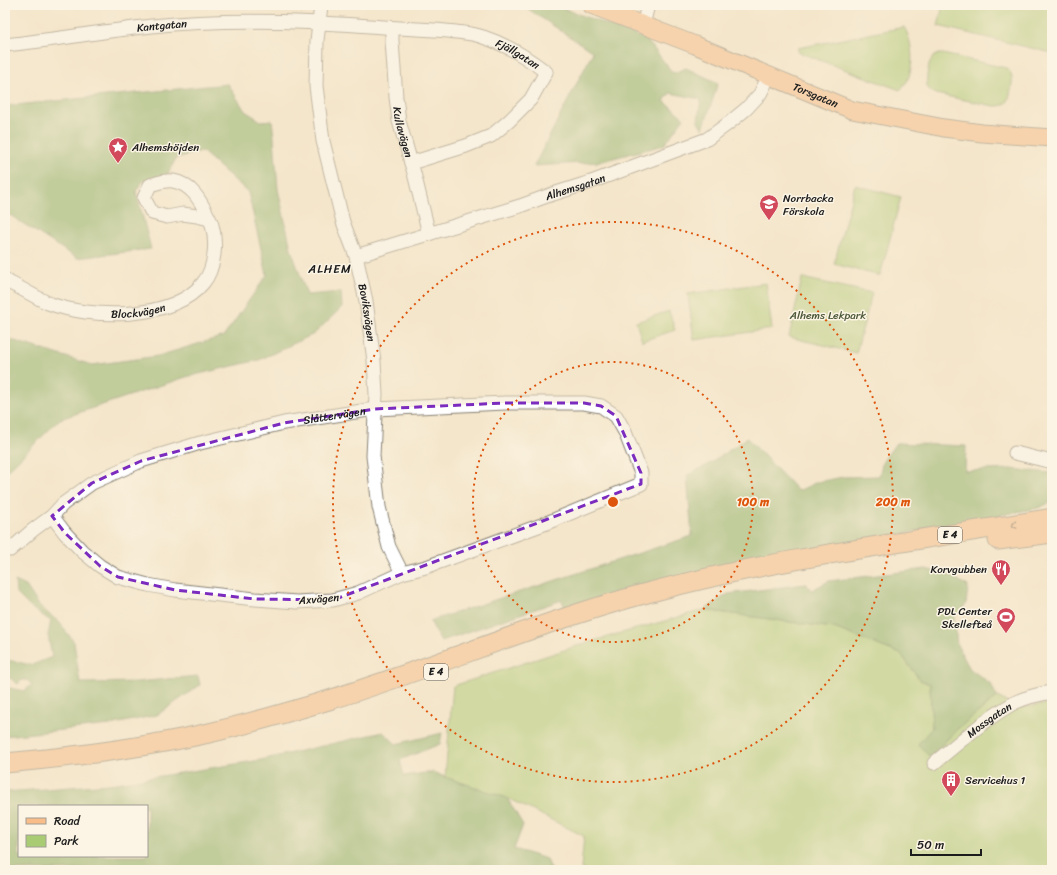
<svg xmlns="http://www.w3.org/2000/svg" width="1057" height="875" font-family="Sriracha,sans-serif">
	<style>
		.green { fill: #a8cb73; stroke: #627448 }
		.forest { fill: #86af65; stroke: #516640; fill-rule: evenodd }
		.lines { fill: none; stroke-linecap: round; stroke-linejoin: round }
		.minor-casing { stroke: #888174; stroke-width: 15 }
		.major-casing { stroke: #888174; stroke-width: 19 }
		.highway-casing { stroke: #888174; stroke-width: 21 }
		.minor { stroke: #fff; stroke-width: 13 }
		.major { stroke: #f8bd89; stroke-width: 17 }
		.highway { stroke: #f8bd89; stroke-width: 19 }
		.oneway { stroke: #8a6c52 }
		.marked { fill: none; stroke: #7b2cbf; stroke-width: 3; stroke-dasharray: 8 5; stroke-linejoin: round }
		.ring { fill: none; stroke: #de560d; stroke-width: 2; stroke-dasharray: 2 4 }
		.labels { text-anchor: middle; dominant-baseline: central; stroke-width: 3; stroke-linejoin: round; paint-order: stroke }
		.shield { fill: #fcf5e5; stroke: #5f5d58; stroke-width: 1 }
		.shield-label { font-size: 10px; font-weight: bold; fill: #1c1c1c }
		.street-label { font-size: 11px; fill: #1c1c1c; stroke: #fcf5e5 }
		.poi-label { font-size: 11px; fill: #1c1c1c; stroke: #fcf5e5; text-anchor: start }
		.park-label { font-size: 11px; fill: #4d593a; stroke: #fcf5e5 }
		.neighbourhood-label { font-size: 12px; letter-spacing: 1px; fill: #1c1c1c; stroke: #fcf5e5 }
		.centre { fill: #de560d; stroke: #fcf5e5; stroke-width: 2 }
		.ring-label { font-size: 12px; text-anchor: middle; font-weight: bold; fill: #de560d; stroke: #fcf5e5; stroke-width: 3; stroke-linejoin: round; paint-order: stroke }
	</style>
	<rect width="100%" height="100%" fill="#fcf5e5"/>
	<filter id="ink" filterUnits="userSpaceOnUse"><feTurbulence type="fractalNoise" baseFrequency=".025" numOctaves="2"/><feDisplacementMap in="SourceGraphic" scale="8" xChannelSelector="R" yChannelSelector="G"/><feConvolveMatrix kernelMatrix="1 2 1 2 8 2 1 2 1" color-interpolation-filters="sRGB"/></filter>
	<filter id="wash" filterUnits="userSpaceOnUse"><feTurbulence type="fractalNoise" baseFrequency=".012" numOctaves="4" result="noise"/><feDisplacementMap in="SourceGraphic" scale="16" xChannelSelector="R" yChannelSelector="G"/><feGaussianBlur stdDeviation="0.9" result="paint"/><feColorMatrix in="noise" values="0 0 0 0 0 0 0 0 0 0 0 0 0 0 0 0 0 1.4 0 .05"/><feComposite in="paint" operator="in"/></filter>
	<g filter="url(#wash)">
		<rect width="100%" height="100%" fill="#f4e6cb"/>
		<g class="green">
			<polygon points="943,5 1052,5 1052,53 938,26"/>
			<path d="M904 27C913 42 915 67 906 83 904 85 902 88 900 90L798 52V48Z"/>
			<path d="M939 54H943L1006 68C1015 74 1012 84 1010 94 1009 97 1009 101 1006 103 1003 106 998 106 994 106L936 94C933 92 930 91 928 88 925 84 928 64 931 60 933 57 935 56 939 54Z"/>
			<polygon points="855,185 901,197 880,276 834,264"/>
			<polygon points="802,278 872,293 856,353 789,337"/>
			<polygon points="766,283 772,329 694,340 688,294"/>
			<polygon points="669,311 675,330 642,341 636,322"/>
			<polygon points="704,610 834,628 901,654 920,680 930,684 932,728 930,757 957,729 997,697 1020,708 1052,703 1052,870 582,870 581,869 584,836 507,798 445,777 453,686 586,643"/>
		</g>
		<g class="forest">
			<polygon points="522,5 554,5 646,39 673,73 686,68 718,83 703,129 698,121 701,99 670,93 664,101 684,118 664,145 598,162 534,166 593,52"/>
			<polygon points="228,84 245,111 261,121 272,120 274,138 278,189 291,249 307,295 341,292 342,307 314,334 259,360 186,377 60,419 5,473 5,338 92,365 158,356 224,336 267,275 248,192 202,151 176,158 168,174 143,181 136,191 151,249 77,258 5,212 5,106"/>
			<polygon points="747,438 798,491 817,482 843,477 879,476 883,461 896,443 966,446 965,471 1010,469 1052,473 1052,502 1038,508 686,575 566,611 562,600 441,641 430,621 692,536 687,475 706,466"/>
			<polygon points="926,569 951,576 968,586 966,605 954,617 957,645 970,669 991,684 997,697 957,729 930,757 918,744 932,728 930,684 920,680 901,654 834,628 704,610 728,594 806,584 812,590 829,581"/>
			<polygon points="15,581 26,586 40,607 59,622 74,642 80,683 137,682 198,676 200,685 157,715 110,725 5,736 5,687 24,691 32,685 27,680 22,680 18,684 10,678 5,676 5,663 7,660 32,665 52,657 48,635 51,621 30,607 16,593"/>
			<path d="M383 732 396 744 442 733 440 744 400 760 404 776 433 772 445 777 507 798 523 825 514 849 547 859 551 870H5V792L110 784 261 760ZM19 806H147V856H19Z"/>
		</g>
	</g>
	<g filter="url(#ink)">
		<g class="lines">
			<defs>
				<g id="minor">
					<path id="s1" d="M321 5 317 41 316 86 323 141 343 222 356 256 366 301 374 361 376 394 373 456 379 507 389 547 402 573"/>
					<polyline points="643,25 648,5"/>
					<path id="s2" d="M392 28V41L396 97 399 121 414 173 429 234"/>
					<path id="s3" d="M5 45C54 40 103 31 152 26 229 18 307 21 384 27 408 29 432 29 456 32 465 33 475 34 483 37 505 44 528 58 546 72L531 99 509 121 491 136 466 146 411 163"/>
					<path id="s4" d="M356 256 520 206 550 195 591 182 707 139 729 123 746 109 760 94 769 76"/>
					<path id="s5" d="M5 279 10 283C23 289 35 297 48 303 90 319 172 321 203 283 215 269 217 242 212 225 211 221 209 218 207 214 200 200 191 184 173 181 165 180 157 183 150 185L144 198 152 213 167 217 183 214 197 216 209 219"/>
					<polyline points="1015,453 1052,462"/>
					<path id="s6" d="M10 550 33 530 52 516 63 504 92 483 141 461 200 443 284 423 375 409 505 403H584L601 406 616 416 625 432 641 473V484L544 524 426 567 402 573 358 593 333 600 297 602 255 599 175 590 148 585 118 577 100 566 82 551 65 533 52 516"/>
					<path id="s7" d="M934 763C960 742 986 718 1016 702 1027 697 1040 694 1052 692"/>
				</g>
				<g id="major">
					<path id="s8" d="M591 5 695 45 852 110 944 128 982 133 1052 138"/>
				</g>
				<g id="highway">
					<polyline points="998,540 1052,533"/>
					<path d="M5 763C73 757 142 748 209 733 249 724 289 712 329 700 436 667 539 622 647 593 780 557 917 541 1052 518"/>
				</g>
			</defs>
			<use href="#minor" class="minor-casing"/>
			<use href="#major" class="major-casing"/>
			<use href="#highway" class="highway-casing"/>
			<use href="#minor" class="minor"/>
			<use href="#major" class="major"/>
			<use href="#highway" class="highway"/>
		</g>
		<defs><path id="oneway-chevron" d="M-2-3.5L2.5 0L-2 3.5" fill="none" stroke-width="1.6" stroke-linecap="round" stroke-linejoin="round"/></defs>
		<use class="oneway" href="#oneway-chevron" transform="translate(1014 525) rotate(170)"/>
	</g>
	<path d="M0 0H1057V875H0ZM505 403H584L601 406 616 416 641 473V484L333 600 255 599 175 590 118 577 100 566 65 533 52 516 92 483 141 461 284 423 375 409Z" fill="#f4e6cb" fill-opacity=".55" fill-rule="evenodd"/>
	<path class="marked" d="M505 403H584L601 406 616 416 641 473V484L333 600 255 599 175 590 118 577 100 566 65 533 52 516 92 483 141 461 284 423 375 409Z"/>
	<g class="ring">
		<circle cx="613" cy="502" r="140"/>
		<circle cx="613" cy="502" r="280"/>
	</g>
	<defs>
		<symbol id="sight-pin" viewBox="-11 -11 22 30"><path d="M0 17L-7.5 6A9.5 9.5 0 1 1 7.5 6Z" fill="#d1495b" stroke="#fcf5e5"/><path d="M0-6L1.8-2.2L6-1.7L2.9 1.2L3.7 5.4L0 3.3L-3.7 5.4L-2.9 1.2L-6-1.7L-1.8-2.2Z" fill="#fff"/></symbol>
		<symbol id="school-pin" viewBox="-11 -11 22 30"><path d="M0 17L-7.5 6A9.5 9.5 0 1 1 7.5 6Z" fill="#d1495b" stroke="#fcf5e5"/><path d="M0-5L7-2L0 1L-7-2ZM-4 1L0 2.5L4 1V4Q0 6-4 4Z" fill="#fff"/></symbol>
		<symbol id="restaurant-pin" viewBox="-11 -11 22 30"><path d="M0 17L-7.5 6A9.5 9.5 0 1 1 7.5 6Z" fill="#d1495b" stroke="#fcf5e5"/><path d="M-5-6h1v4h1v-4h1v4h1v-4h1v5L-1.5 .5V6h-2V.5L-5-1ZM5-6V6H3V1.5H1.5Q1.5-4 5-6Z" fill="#fff"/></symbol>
		<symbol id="stadium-pin" viewBox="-11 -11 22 30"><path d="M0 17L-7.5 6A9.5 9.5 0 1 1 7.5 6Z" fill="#d1495b" stroke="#fcf5e5"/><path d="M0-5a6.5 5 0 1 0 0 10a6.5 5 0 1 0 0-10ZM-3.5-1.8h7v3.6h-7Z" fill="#fff"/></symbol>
		<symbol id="building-pin" viewBox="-11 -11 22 30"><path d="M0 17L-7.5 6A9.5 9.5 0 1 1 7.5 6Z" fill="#d1495b" stroke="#fcf5e5"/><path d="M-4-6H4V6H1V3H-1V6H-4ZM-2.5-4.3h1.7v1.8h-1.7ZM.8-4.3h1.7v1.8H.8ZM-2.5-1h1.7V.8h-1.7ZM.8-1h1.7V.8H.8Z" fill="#fff"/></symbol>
	</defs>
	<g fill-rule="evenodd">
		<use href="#sight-pin" x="107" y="136" width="22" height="30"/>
		<use href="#school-pin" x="758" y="193" width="22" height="30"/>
		<use href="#restaurant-pin" x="990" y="558" width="22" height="30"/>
		<use href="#stadium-pin" x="995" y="606" width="22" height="30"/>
		<use href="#building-pin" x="940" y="769" width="22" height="30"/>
	</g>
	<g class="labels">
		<g class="shield">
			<rect x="938" y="527" width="24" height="16" rx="3"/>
			<rect x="424" y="664" width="24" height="16" rx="3"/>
		</g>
		<g class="shield-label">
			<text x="950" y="535">E 4</text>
			<text x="436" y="672">E 4</text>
		</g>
		<g class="street-label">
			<text stroke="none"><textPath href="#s3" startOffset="158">Kantgatan</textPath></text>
			<text stroke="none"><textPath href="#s3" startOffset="519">Fjällgatan</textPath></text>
			<text stroke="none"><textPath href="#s8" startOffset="242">Torsgatan</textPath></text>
			<text stroke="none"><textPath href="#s2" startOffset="105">Kullavägen</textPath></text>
			<text stroke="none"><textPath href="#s4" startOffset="230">Alhemsgatan</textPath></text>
			<text stroke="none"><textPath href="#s5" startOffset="141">Blockvägen</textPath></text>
			<text stroke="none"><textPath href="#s1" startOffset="314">Boviksvägen</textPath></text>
			<text stroke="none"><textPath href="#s6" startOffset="359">Slåttervägen</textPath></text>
			<text transform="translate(319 599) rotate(-5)">Axvägen</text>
			<text stroke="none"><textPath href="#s7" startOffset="70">Mossgatan</textPath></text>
		</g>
		<g class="poi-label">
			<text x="132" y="147">Alhemshöjden</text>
			<text x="783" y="198">Norrbacka<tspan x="783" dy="13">Förskola</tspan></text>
			<text x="987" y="569" text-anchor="end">Korvgubben</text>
			<text x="992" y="611" text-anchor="end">PDL Center<tspan x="992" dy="13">Skellefteå</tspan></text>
			<text x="965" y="780">Servicehus 1</text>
		</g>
		<g class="park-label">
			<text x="828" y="315">Alhems Lekpark</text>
		</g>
		<g class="neighbourhood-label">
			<text x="330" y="269">ALHEM</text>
		</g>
	</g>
	<circle cx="613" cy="502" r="6" class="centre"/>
	<g class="ring-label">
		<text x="753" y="506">100 m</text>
		<text x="893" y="506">200 m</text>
	</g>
	<rect width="1057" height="875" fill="none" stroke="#fcf5e5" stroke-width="20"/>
	<rect x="18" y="805" width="130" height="52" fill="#fcf5e5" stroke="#a29e95"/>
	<rect x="26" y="818" width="20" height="6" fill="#f8bd89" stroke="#a29e95"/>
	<text x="54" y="825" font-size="12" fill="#1c1c1c">Road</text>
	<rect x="26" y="835" width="20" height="12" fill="#a8cb73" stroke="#a29e95"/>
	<text x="54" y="845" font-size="12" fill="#1c1c1c">Park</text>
	<path d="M911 849v6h70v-6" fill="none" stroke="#1c1c1c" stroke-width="2"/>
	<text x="917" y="849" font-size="12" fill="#1c1c1c" stroke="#fcf5e5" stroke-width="3" paint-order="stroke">50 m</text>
</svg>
